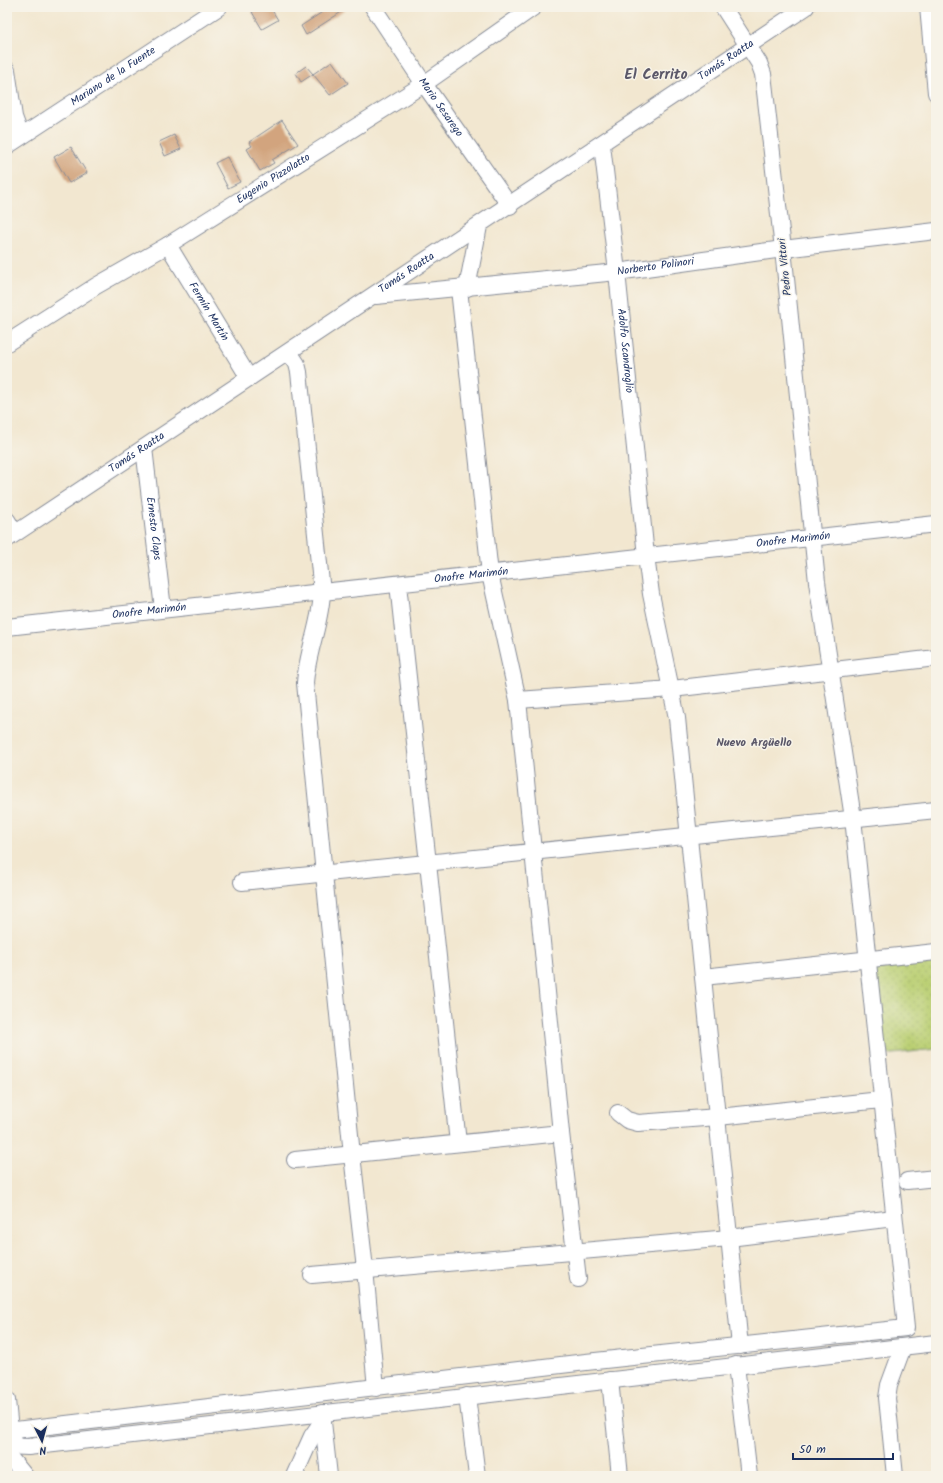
<svg xmlns="http://www.w3.org/2000/svg" width="943" height="1483" font-family="Kalam,sans-serif">
	<style>
		.grass { fill: url(#grass-dots); stroke: #6a7f68 }
		.building { fill: #d2a47e }
		.lines { fill: none; stroke-linecap: round; stroke-linejoin: round }
		.minor-casing { stroke: #868b97; stroke-width: 18 }
		.minor { stroke: #fff; stroke-width: 16 }
		.labels { text-anchor: middle; dominant-baseline: central; stroke-width: 3; stroke-linejoin: round; paint-order: stroke }
		.street-label { font-size: 11px; fill: #1b2f5e; stroke: #f7f3e8 }
		.neighbourhood-label { font-size: 12px; font-weight: bold; fill: #5b5869; stroke: #f7f3e8 }
		.district-label { font-size: 15px; font-weight: bold; fill: #5b5869; stroke: #f7f3e8 }
	</style>
	<defs>
		<pattern id="grass-dots" width="8" height="8" patternUnits="userSpaceOnUse"><rect width="8" height="8" fill="#bacf72"/><path d="M2 2h.1M6 6h.1" fill="none" stroke="#9fb265" stroke-width="1.8" stroke-linecap="round"/></pattern>
	</defs>
	<rect width="100%" height="100%" fill="#f7f3e8"/>
	<filter id="ink" filterUnits="userSpaceOnUse"><feTurbulence type="fractalNoise" baseFrequency=".025" numOctaves="2"/><feDisplacementMap in="SourceGraphic" scale="8" xChannelSelector="R" yChannelSelector="G"/><feConvolveMatrix kernelMatrix="1 2 1 2 8 2 1 2 1" color-interpolation-filters="sRGB"/></filter>
	<filter id="wash" filterUnits="userSpaceOnUse"><feTurbulence type="fractalNoise" baseFrequency=".012" numOctaves="4" result="noise"/><feDisplacementMap in="SourceGraphic" scale="16" xChannelSelector="R" yChannelSelector="G"/><feGaussianBlur stdDeviation="0.9" result="paint"/><feColorMatrix in="noise" values="0 0 0 0 0 0 0 0 0 0 0 0 0 0 0 0 0 1.4 0 .05"/><feComposite in="paint" operator="in"/></filter>
	<g filter="url(#wash)">
		<rect width="100%" height="100%" fill="#f2e7d0"/>
		<polygon class="grass" points="936,963 936,1049 884,1055 875,969"/>
		<g id="blocks">
			<g class="building">
				<polygon points="260,7 270,7 278,20 262,29 252,12"/>
				<polygon points="330,7 349,7 306,35 301,26"/>
				<polygon points="332,61 348,83 330,95 313,74"/>
				<polygon points="306,66 313,74 301,82 296,73"/>
				<polygon points="282,120 298,144 272,160 274,163 260,171 247,149 252,146 249,142"/>
				<polygon points="174,135 181,149 165,156 159,142"/>
				<polygon points="71,147 87,173 69,183 54,157"/>
				<polygon points="227,157 240,182 228,188 215,163"/>
			</g>
		</g>
	</g>
	<g filter="url(#ink)">
		<use href="#blocks" fill-opacity="0" stroke="#868b97" stroke-width="1"/>
		<g class="lines">
			<defs>
				<g id="minor">
					<path id="s1" d="M373 7 424 84 510 206"/>
					<polyline points="928,7 936,93"/>
					<polyline points="7,70 14,117 21,136"/>
					<path id="s2" d="M602 145 617 272 646 556 651 594 677 718 740 1346"/>
					<path id="s3" d="M7 146 219 7"/>
					<path id="s4" d="M168 245 249 378"/>
					<polyline points="467,288 479,226"/>
					<polyline points="459,289 490,574 518,700 561,1133 578,1279"/>
					<path id="s5" d="M376 296 617 272 783 249 936 231"/>
					<path id="s6" d="M7 343 96 286 168 245 424 84 534 7"/>
					<path d="M289 352 297 364 299 372 322 592C321 623 307 652 305 683L352 1155 365 1269 376 1388"/>
					<path id="s7" d="M144 448 163 609"/>
					<polyline points="7,520 15,533"/>
					<path id="s8" d="M7 539 806 7"/>
					<polyline points="398,584 458,1143"/>
					<path id="s9" d="M7 627 936 524"/>
					<polyline points="518,700 672,689 936,658"/>
					<polyline points="242,882 936,810"/>
					<polyline points="703,977 936,952"/>
					<polyline points="618,1113 627,1120 638,1123 718,1117 881,1100"/>
					<polyline points="295,1160 561,1133"/>
					<polyline points="907,1181 936,1178"/>
					<polyline points="312,1275 729,1238 894,1218"/>
					<polyline points="736,1365 749,1476"/>
					<polyline points="610,1380 620,1476"/>
					<polyline points="467,1396 477,1476"/>
					<polyline points="7,1400 10,1431 14,1441"/>
					<polyline points="322,1413 329,1476"/>
					<polyline points="7,1431 586,1362 906,1328 853,818 817,582 783,249 763,74 759,63 723,7"/>
					<polyline points="7,1446 28,1447 936,1343"/>
					<polyline points="7,1454 25,1476"/>
					<polyline points="294,1476 312,1436 323,1420"/>
					<polyline points="895,1476 887,1398 889,1385 903,1347"/>
				</g>
			</defs>
			<use href="#minor" class="minor-casing"/>
			<use href="#minor" class="minor"/>
		</g>
	</g>
	<g class="labels">
		<g class="street-label">
			<text stroke="none"><textPath href="#s8" startOffset="864">Tomás Roatta</textPath></text>
			<text stroke="none"><textPath href="#s3" startOffset="127">Mariano de la Fuente</textPath></text>
			<text stroke="none"><textPath href="#s1" startOffset="121">Mario Sesarego</textPath></text>
			<text stroke="none"><textPath href="#s6" startOffset="313">Eugenio Pizzolatto</textPath></text>
			<text stroke="none"><textPath href="#s5" startOffset="281">Norberto Polinori</textPath></text>
			<text transform="translate(785 267) rotate(-96)">Pedro Vittori</text>
			<text stroke="none"><textPath href="#s8" startOffset="480">Tomás Roatta</textPath></text>
			<text stroke="none"><textPath href="#s4" startOffset="78">Fermín Martín</textPath></text>
			<text stroke="none"><textPath href="#s2" startOffset="207">Adolfo Scandroglio</textPath></text>
			<text stroke="none"><textPath href="#s8" startOffset="156">Tomás Roatta</textPath></text>
			<text stroke="none"><textPath href="#s7" startOffset="81">Ernesto Claps</textPath></text>
			<text stroke="none"><textPath href="#s9" startOffset="791">Onofre Marimón</textPath></text>
			<text stroke="none"><textPath href="#s9" startOffset="467">Onofre Marimón</textPath></text>
			<text stroke="none"><textPath href="#s9" startOffset="143">Onofre Marimón</textPath></text>
		</g>
		<g class="neighbourhood-label">
			<text x="754" y="742">Nuevo Argüello</text>
		</g>
		<g class="district-label">
			<text x="656" y="75">El Cerrito</text>
		</g>
	</g>
	<rect width="943" height="1483" fill="none" stroke="#f7f3e8" stroke-width="24"/>
	<g transform="translate(42 1441) rotate(174)" stroke="#f7f3e8" stroke-width="3" paint-order="stroke">
	<path d="M0-3L7 15L0 10L-7 15Z" fill="#1b2f5e"/>
	<text y="-6" font-size="11" font-weight="bold" text-anchor="middle" fill="#1b2f5e">N</text>
	</g>
	<path d="M793 1453v6h100v-6" fill="none" stroke="#1b2f5e" stroke-width="2"/>
	<text x="799" y="1453" font-size="12" fill="#1b2f5e" stroke="#f7f3e8" stroke-width="3" paint-order="stroke">50 m</text>
</svg>
